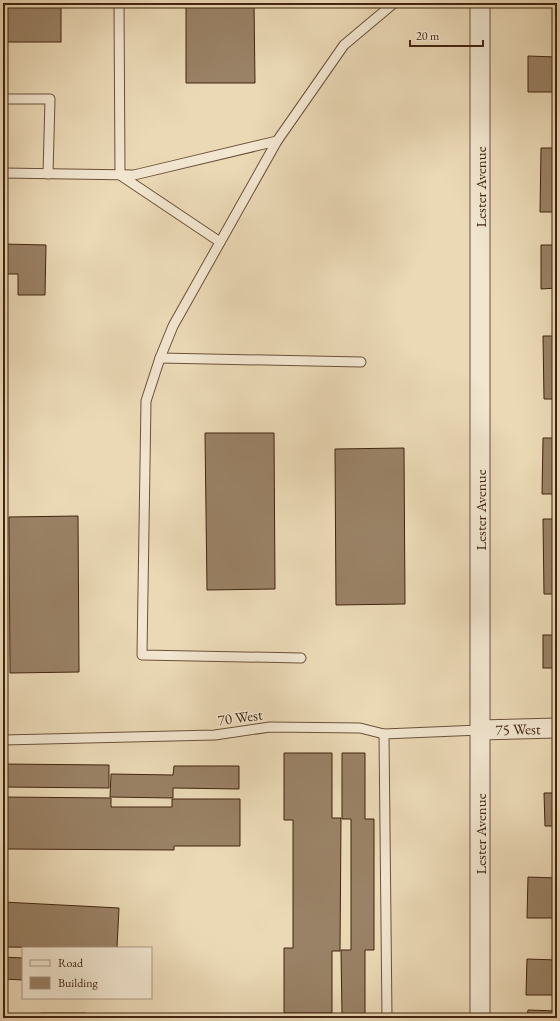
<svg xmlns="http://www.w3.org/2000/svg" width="560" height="1021" font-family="'EB Garamond',serif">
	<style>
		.building { fill: #9a8266; stroke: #42240f }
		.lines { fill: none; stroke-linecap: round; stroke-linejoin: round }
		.lane-casing { stroke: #6c5139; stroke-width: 11 }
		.street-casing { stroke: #6c5139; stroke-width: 21 }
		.lane { stroke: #f2e6d0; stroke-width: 9 }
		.street { stroke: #f2e6d0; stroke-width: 19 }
		.labels { text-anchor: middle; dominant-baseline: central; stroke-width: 3; stroke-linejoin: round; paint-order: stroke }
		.street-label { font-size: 15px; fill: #42240f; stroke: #f2e6d0 }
	</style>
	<rect width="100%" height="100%" fill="#ebd9b6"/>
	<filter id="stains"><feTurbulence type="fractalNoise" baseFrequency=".005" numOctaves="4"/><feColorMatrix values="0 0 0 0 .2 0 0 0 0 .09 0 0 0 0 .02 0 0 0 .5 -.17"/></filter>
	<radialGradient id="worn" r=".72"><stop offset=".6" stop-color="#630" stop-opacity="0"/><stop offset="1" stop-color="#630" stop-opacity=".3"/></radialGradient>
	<g class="building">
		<rect x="3" y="3" width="58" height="39"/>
		<polygon points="186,3 254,3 255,83 186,83"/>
		<polygon points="528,56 557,57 557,111 555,111 555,92 528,92"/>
		<polygon points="541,148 557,148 557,212 540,212"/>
		<polygon points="3,244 46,245 45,295 18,295 18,274 3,274"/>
		<polygon points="541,245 557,245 557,288 541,289"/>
		<polygon points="543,336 557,336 557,399 544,399"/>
		<polygon points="205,433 274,433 275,589 207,590"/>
		<polygon points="543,438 557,438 557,494 542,494"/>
		<polygon points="404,448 405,604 336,605 335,449"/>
		<polygon points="78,516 79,672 10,673 9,517"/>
		<polygon points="543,519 557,519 557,594 544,594"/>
		<rect x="543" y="635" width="14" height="33"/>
		<polygon points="284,753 332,753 332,818 341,818 340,951 332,951 332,1013 284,1013 284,948 293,948 293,820 284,820"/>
		<polygon points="342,753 365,753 365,819 374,819 374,950 365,950 365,1015 342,1015 341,950 351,950 351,819 342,819"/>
		<polygon points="3,764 109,765 109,788 3,787"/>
		<polygon points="174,766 239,766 239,789 173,788 173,798 110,797 111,774 173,775"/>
		<polygon points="544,793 557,793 557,826 545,826"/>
		<polygon points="3,797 111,798 111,807 172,807 172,799 240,799 240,846 174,846 174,850 3,849"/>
		<polygon points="528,877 557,878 557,918 527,918"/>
		<polygon points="3,902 119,908 117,948 3,947"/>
		<polygon points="3,957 23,958 23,980 3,979"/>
		<polygon points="527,959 557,960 557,995 526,995"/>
		<polygon points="528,1010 557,1011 557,1018 527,1018"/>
	</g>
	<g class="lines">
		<defs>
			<g id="lane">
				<polyline points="119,3 120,175 220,242"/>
				<polyline points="3,99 50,99 48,174"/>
				<polyline points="3,173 134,175 277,141"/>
				<polyline points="160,358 361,362"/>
				<polyline points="301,658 142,655 146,401 160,358 173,326 277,141 344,45 394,3"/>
				<polyline points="384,734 387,1018"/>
				<polyline points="3,740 215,735 270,727 360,728 384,734 480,730"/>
				<polyline points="42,1018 85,1018"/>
			</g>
			<g id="street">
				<polyline points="480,730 557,728"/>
				<polyline points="480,1018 480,3"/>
			</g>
		</defs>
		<use href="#lane" class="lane-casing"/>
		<use href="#street" class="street-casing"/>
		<use href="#lane" class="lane"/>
		<use href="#street" class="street"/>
	</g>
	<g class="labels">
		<g class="street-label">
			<text transform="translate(480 187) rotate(-90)">Lester Avenue</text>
			<text transform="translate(480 510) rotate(-90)">Lester Avenue</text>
			<text transform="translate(240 717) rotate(-8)">70 West</text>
			<text transform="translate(518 729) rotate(-1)">75 West</text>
			<text transform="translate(480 834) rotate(-90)">Lester Avenue</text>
		</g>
	</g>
	<rect width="560" height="1021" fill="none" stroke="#ebd9b6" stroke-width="16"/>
	<rect x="4" y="4" width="552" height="1013" fill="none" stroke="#42240f" stroke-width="2"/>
	<rect x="8" y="8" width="544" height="1005" fill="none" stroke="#42240f"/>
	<rect x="22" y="947" width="130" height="52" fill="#f2e6d0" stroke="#ac9883"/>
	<rect x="30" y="960" width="20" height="6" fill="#f2e6d0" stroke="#ac9883"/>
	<text x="58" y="967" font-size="12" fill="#42240f">Road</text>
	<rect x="30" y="977" width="20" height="12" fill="#9a8266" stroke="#ac9883"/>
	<text x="58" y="987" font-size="12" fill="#42240f">Building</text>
	<path d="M410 40v6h73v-6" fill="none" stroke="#42240f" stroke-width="2"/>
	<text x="416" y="40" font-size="12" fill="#42240f" stroke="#f2e6d0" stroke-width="3" paint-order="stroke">20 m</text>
	<rect width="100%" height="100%" filter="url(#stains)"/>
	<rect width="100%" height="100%" fill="url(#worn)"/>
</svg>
